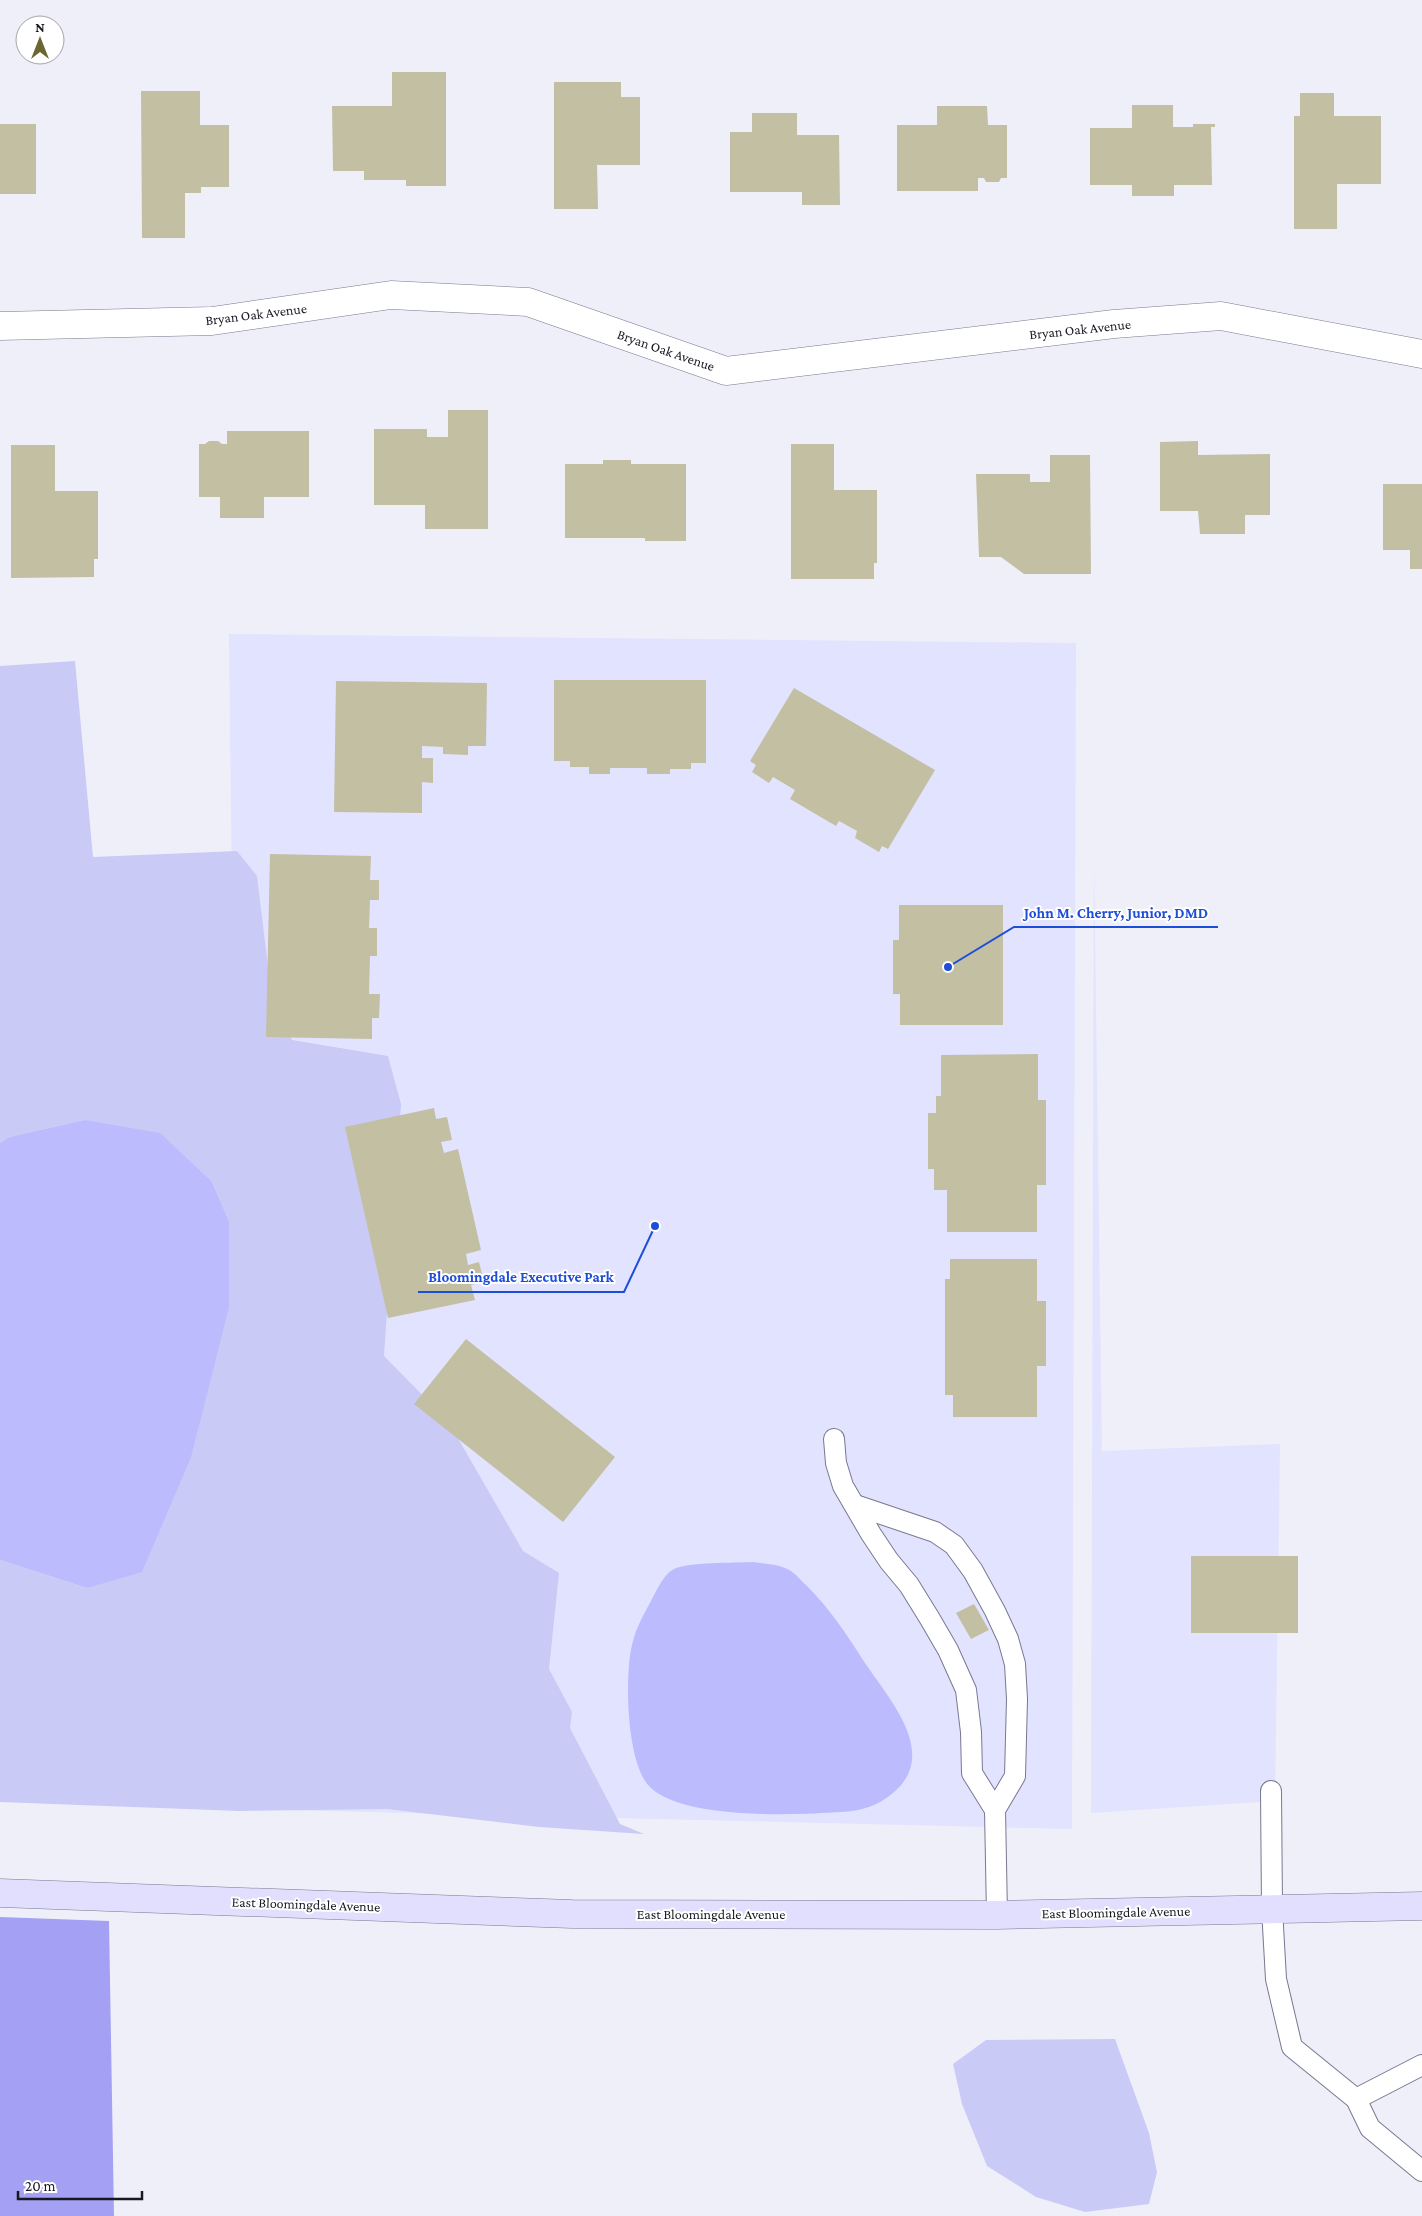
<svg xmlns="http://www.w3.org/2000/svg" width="1422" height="2216" font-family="'Crimson Pro',serif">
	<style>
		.built { fill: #e2e3ff }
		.green { fill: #cacaf7 }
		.forest { fill: #a4a0f3 }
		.water { fill: #bcbbfe }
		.building { fill: #c3bfa3 }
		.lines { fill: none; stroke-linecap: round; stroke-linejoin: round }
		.lane-casing { stroke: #787891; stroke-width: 22 }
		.street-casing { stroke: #787891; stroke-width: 29 }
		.secondary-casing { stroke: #787891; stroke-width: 29 }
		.lane { stroke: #fff; stroke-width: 20 }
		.street { stroke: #fff; stroke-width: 28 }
		.secondary { stroke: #e1dffd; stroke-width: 28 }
		.labels { text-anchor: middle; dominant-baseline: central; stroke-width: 4; stroke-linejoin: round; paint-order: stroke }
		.street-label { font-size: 14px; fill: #181822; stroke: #fff }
		.leader { fill: none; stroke: #1d4ed8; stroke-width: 2 }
		.callout-dot { fill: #1d4ed8; stroke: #fff; stroke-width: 2 }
		.callout-label { font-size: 15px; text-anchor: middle; font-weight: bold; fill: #1d4ed8; stroke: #fff; stroke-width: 4; stroke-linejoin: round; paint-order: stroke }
	</style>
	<rect width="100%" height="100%" fill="#efeffa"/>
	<g class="built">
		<polygon points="229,634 1076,643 1072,1829 242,1809"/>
		<polygon points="1094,857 1102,1451 1280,1444 1275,1801 1091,1813"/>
	</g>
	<g class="green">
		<polygon points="75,661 93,857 237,851 257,876 272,1000 292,1040 388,1056 401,1104 384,1356 448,1421 523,1551 559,1573 549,1669 572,1712 570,1728 620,1824 644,1834 539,1827 387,1809 239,1811 0,1802 0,1560 87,1588 229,1307 229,1221 212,1182 84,1120 9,1137 0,1143 0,666"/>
		<polygon points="1115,2039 1149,2133 1157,2172 1149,2204 1085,2212 1036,2197 987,2166 962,2104 953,2064 986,2040"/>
	</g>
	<polygon class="forest" points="0,1917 109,1921 114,2216 0,2216"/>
	<g class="water">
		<polygon points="84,1120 160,1133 212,1182 229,1221 229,1307 191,1457 142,1572 87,1588 0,1560 0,1143 9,1137"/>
		<path d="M753 1562C765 1564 780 1564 791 1571 797 1575 802 1582 807 1586 829 1608 846 1633 863 1660 887 1697 941 1753 893 1793 878 1806 861 1811 841 1812 797 1815 680 1820 649 1786 626 1762 624 1672 633 1641 637 1625 646 1611 653 1597 658 1588 664 1574 674 1569 689 1562 734 1563 753 1562Z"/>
	</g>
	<g class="building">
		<polygon points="392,72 446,72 446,186 406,186 406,180 364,180 364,171 333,171 332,106 392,106"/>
		<polygon points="554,82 621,82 621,97 640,97 640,165 597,165 598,209 554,209"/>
		<polygon points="141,91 200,91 200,125 229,125 229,187 201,187 201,193 185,193 185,238 142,238"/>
		<polygon points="1300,93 1334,93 1334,116 1381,116 1381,184 1337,184 1337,229 1294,229 1294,116 1300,116"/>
		<polygon points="1132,105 1173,105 1173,127 1193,127 1193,124 1215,124 1215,127 1211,127 1212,185 1174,185 1174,196 1132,196 1132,185 1090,185 1090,128 1132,128"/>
		<polygon points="937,106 987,106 988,125 1007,125 1007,178 1001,178 999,182 986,182 984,178 978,178 978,191 897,191 897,125 937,125"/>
		<polygon points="752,113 797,113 797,135 839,135 840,205 802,205 802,192 730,192 730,132 752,132"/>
		<rect x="0" y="124" width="36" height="70"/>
		<polygon points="448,410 488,410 488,529 425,529 425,505 374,505 374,429 427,429 427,437 448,437"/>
		<polygon points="227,431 309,431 309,497 264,497 264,518 220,518 220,497 199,497 199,444 205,444 209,441 218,441 222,444 227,444"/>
		<polygon points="1198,441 1198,455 1270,454 1270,515 1245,515 1245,534 1200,534 1198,511 1160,511 1160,442"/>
		<polygon points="791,444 834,444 834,490 877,490 877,563 874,563 874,579 791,579"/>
		<polygon points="11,445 55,445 55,491 98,491 98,559 94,559 94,577 11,578"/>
		<polygon points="1050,455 1090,455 1091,574 1024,574 1001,557 979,557 976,474 1030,474 1030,482 1050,482"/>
		<polygon points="603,460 631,460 631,464 686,464 686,541 645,541 645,538 565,538 565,464 603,464"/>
		<polygon points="1383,484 1422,484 1422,569 1410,569 1410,550 1383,550"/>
		<polygon points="554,680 706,680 706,763 691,763 691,769 670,769 670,774 647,774 647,768 610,768 610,774 589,774 589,767 570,767 570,761 554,761"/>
		<polygon points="336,681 487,683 486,746 468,746 468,755 443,754 443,747 422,746 422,758 433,758 433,783 422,782 422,813 334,812"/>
		<polygon points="794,688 935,770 888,849 882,846 879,852 855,838 857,831 839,821 836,826 790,799 795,790 773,777 769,783 752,772 756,765 750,761"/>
		<polygon points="270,854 371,856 370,880 379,880 379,900 370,900 369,928 377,928 377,956 370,956 369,994 380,994 379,1018 372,1018 372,1039 266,1037"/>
		<polygon points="899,905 1003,905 1003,1025 900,1025 900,994 893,994 893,940 899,940"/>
		<polygon points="1038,1054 1038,1100 1046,1100 1046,1185 1037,1185 1037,1232 947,1232 947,1190 934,1190 934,1169 928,1169 928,1113 936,1113 936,1096 941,1096 941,1055"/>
		<polygon points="434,1108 436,1119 447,1117 452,1140 441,1142 444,1153 458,1149 481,1250 466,1254 468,1265 479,1262 484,1282 471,1285 475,1300 388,1318 345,1127"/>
		<polygon points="950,1259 1037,1259 1037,1301 1046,1301 1046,1366 1037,1366 1037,1417 953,1417 953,1395 945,1395 945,1279 950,1279"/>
		<polygon points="466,1339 615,1457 563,1522 414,1404"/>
		<rect x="1191" y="1556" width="107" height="77"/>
		<polygon points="974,1604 989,1630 971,1639 956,1613"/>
	</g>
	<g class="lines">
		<defs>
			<g id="lane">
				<polyline points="834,1439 836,1463 843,1486 871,1534 889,1561 909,1585 930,1619 948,1650 966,1690 971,1732 972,1773 995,1810"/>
				<polyline points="855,1505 935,1532 954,1545 973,1571 995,1611 1008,1639 1015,1664 1017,1699 1015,1776 995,1810 997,1915"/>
				<polyline points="1271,1791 1272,1909 1276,1979 1292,2047 1356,2099 1370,2128 1422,2171"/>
				<polyline points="1356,2099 1422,2065"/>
			</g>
			<polyline id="street" points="0,326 212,321 391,295 528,302 726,371 1114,324 1221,316 1422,354"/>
			<polyline id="secondary" points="0,1893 572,1914 997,1915 1422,1906"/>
		</defs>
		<use href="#lane" class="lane-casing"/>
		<use href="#street" class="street-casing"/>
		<use href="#secondary" class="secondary-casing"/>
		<use href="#lane" class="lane"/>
		<use href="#street" class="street"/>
		<use href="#secondary" class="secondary"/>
	</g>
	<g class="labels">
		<g class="street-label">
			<text transform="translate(256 314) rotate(-7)">Bryan Oak Avenue</text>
			<text transform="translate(1080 329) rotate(-6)">Bryan Oak Avenue</text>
			<text transform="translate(666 350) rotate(19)">Bryan Oak Avenue</text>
			<text transform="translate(306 1904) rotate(2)">East Bloomingdale Avenue</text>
			<text transform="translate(1116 1912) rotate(-1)">East Bloomingdale Avenue</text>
			<text x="711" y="1914">East Bloomingdale Avenue</text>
		</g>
	</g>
	<path class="leader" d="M948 967L1014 927H1218M655 1226L624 1292H418"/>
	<g class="callout-dot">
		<circle cx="948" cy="967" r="5"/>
		<circle cx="655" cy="1226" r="5"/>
	</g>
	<g class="callout-label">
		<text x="1116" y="918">John M. Cherry, Junior, DMD</text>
		<text x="521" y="1282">Bloomingdale Executive Park</text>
	</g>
	<g transform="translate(40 40)"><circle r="24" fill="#ffffff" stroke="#a3a3a7"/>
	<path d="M0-4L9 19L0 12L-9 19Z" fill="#6d6531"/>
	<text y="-8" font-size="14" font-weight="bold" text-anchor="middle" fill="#181822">N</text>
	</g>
	<path d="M18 2191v8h124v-8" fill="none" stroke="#181822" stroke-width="2.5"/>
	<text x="25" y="2191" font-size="15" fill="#181822" stroke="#ffffff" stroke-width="4" paint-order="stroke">20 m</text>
</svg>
